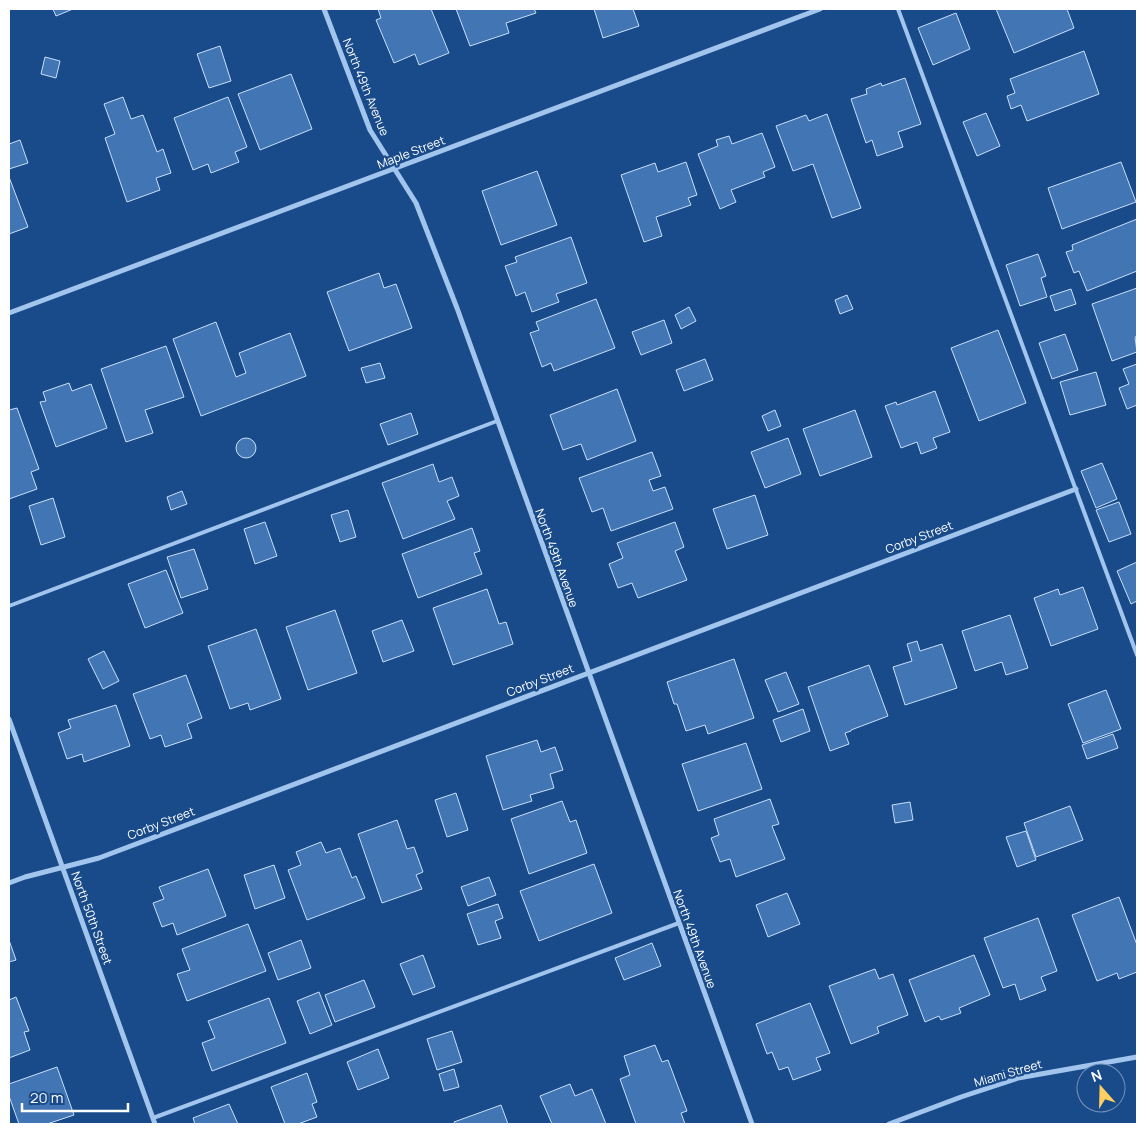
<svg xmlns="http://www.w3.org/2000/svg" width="1146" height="1133" font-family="Manrope,sans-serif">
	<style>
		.building { fill: #4175b3; stroke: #c8dffa }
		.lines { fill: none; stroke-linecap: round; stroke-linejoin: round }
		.lane { stroke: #a2c5ee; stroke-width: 4 }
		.street { stroke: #a2c5ee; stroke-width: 5 }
		.labels { text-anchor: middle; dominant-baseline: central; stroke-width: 4.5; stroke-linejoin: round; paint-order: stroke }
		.street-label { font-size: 12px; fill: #fff; stroke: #194b8a }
	</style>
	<rect width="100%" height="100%" fill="#194b8a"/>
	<g class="building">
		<polygon points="53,9 73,9 56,16"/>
		<polygon points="378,9 431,9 449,53 419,65 415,54 394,63 376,20 381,18"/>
		<polygon points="456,9 534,9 536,13 506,23 509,33 470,46"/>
		<polygon points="594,9 633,9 639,26 603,38"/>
		<polygon points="996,9 1067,9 1074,28 1014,53"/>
		<polygon points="956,13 970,49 933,65 918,28"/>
		<polygon points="220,46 231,81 209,88 197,54"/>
		<polygon points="1084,51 1099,94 1027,121 1021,105 1011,109 1007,96 1015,93 1010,79"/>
		<polygon points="45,57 60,61 56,78 41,74"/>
		<polygon points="291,74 312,129 260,150 238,94"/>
		<polygon points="905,78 921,124 898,132 903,147 877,156 872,140 866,143 851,99 867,94 866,89 881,83 882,86"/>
		<polygon points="123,97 131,119 143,115 157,152 163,149 171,173 156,178 160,190 127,202 105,138 115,134 104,104"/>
		<polygon points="228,97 247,147 235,152 239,162 211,173 208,164 193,170 174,118"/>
		<polygon points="986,113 1000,146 977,156 963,122"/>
		<polygon points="827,114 861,208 832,218 813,164 793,171 776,126 806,115 809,121"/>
		<polygon points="762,133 775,167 763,172 765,177 731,190 736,202 720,209 698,154 718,146 716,140 729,136 732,144"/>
		<polygon points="20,140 28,163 9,169 9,144"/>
		<polygon points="686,162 697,195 688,198 691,205 656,217 662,236 644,242 621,175 655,163 658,172"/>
		<polygon points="1121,162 1136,202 1062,229 1048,188"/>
		<polygon points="537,171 557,225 501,245 482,191"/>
		<polygon points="9,177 28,227 9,234"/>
		<polygon points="1137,219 1137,271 1087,291 1079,271 1074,273 1066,252 1073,250 1072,245"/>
		<polygon points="571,237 587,283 556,294 559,302 532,312 525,292 516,296 505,266 517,262 515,257"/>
		<polygon points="1038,254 1046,276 1041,278 1047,297 1020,306 1006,265"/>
		<polygon points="379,273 384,288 396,284 412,328 349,351 327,292"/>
		<polygon points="1137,288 1137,336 1135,337 1137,352 1112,361 1092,304"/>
		<polygon points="1071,289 1076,304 1055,311 1050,296"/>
		<polygon points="847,295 853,309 840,314 835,300"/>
		<polygon points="596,299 615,348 554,371 551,363 542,367 530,333 539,330 536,322"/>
		<polygon points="689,307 696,321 681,329 675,315"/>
		<polygon points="664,320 672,343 641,355 632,332"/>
		<polygon points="216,322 236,377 246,373 239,353 290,333 306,376 201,416 173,339"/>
		<polygon points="998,330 1026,403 979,421 951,348"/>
		<polygon points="1065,334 1078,370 1052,379 1039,343"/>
		<polygon points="166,346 184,397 145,410 153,433 126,442 101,369"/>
		<polygon points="705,359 713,380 684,391 676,370"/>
		<polygon points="380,363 385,378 366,383 361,368"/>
		<polygon points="1137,364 1137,405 1127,409 1119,388 1129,384 1123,369"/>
		<polygon points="1096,372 1106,405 1070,415 1060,382"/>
		<polygon points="69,383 72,391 91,384 107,428 56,447 40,402 46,401 43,392"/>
		<polygon points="617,389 636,441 587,460 581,444 563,450 550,415"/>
		<polygon points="935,391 950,432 933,438 937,448 921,454 917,442 901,448 885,406 896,402 897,405"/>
		<polygon points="17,408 39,469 31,472 37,489 9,499 9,410"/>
		<polygon points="775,410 781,426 768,431 762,416"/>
		<polygon points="855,410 872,457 820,476 803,429"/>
		<polygon points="411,413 418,434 388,445 380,424"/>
		<circle cx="246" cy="448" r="10"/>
		<polygon points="788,438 801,474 765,488 751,452"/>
		<polygon points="652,452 661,476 649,480 653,491 665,487 673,509 611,531 603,508 592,512 579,478"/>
		<polygon points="1102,463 1117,499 1096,508 1081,471"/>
		<polygon points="433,464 439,482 452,477 459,496 447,501 455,519 403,539 382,483"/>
		<polygon points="182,491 187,504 171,510 167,497"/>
		<polygon points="755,495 768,535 727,549 713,509"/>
		<polygon points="53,498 65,537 41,545 29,506"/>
		<polygon points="1119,502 1131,534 1109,542 1096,510"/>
		<polygon points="348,510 356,537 340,542 331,515"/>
		<polygon points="265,522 277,556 255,564 244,529"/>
		<polygon points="675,522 684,547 675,551 687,580 638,598 632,583 618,588 609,564 623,558 617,543"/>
		<polygon points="472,528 480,551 474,553 482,574 418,598 402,554"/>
		<polygon points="194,549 208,589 181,598 167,557"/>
		<polygon points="1137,562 1137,601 1131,604 1117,571"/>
		<polygon points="166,570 183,613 145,628 128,584"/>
		<polygon points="1083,587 1098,629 1051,646 1034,598 1058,589 1060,595"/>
		<polygon points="487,589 499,624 506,622 513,644 453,665 433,608"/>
		<polygon points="335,610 357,673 308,690 286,627"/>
		<polygon points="1010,615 1028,668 1006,675 1002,662 975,671 962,631"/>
		<polygon points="402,620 414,651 383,662 372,631"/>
		<polygon points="256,629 281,699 250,710 248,703 230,709 208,646"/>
		<polygon points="917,641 920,651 942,644 957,688 905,705 893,667 912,661 907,644"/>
		<polygon points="104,651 119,681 103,689 88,659"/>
		<polygon points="734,659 754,718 708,734 705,725 686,731 677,704 674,704 667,682"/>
		<polygon points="869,665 888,716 851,730 851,731 845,733 849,744 830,751 808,687"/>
		<polygon points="786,672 799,704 778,712 765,680"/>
		<polygon points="186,675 202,718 187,724 192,738 165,747 161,735 150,739 133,694"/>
		<polygon points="1106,690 1121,729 1083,743 1068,704"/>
		<polygon points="116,705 130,746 84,762 82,754 67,759 58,733 71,728 68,720"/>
		<polygon points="803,709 810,731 781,742 773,720"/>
		<polygon points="1113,734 1118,748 1087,759 1082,745"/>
		<polygon points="537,740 541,752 555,747 563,770 550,774 554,788 530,795 532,801 503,810 486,756"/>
		<polygon points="746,743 762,789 698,811 682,764"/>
		<polygon points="456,793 468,830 447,837 435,800"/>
		<polygon points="770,799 779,824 772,826 785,859 736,877 730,859 720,862 711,838 719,835 714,819"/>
		<polygon points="562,801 570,822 576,820 587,853 529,874 511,819"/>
		<polygon points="910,802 913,820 895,823 892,805"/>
		<polygon points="1070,806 1083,840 1036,857 1024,823"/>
		<polygon points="397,820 407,849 414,847 423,872 416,875 422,889 382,903 358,834"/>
		<polygon points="1026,831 1036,860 1017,867 1006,837"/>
		<polygon points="321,842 326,853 340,848 352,878 356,876 365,898 307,920 288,870 301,865 296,852"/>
		<polygon points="594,864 612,913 539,941 520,891"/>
		<polygon points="274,865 285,898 255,909 244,875"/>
		<polygon points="208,869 226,916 177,935 173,923 162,927 153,903 164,899 159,887"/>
		<polygon points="489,877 496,895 468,906 461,887"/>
		<polygon points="787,893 800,924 768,937 756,905"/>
		<polygon points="1119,897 1137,945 1137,972 1119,979 1117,973 1097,981 1072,915"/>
		<polygon points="498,904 503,918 495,921 501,938 478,945 467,914"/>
		<polygon points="1038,918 1057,971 1041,977 1046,990 1020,1000 1015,984 1003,988 984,938"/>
		<polygon points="248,924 266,971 187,1001 177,974 190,970 182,949"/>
		<polygon points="9,940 16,960 9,962"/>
		<polygon points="301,940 311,968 278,980 268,953"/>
		<polygon points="652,943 661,966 624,980 615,958"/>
		<polygon points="423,955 435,987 413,995 400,964"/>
		<polygon points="974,955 990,995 959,1008 961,1013 941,1020 939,1016 925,1022 909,980"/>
		<polygon points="875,969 879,979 893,974 908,1015 877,1027 879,1033 851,1044 829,986"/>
		<polygon points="364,980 375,1007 335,1022 325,995"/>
		<polygon points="319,992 332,1025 310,1034 297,1001"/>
		<polygon points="16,997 29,1031 24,1032 30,1050 9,1058 9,1000"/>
		<polygon points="269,998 286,1043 212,1071 202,1043 215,1038 208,1021"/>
		<polygon points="810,1003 830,1053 816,1058 821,1070 793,1080 788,1067 779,1070 772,1052 767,1054 756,1024"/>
		<polygon points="452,1031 462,1062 437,1070 427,1039"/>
		<polygon points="655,1045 662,1062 668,1060 687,1111 681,1113 685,1124 636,1124 620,1079 630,1075 624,1056"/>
		<polygon points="378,1049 389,1078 358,1090 347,1062"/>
		<polygon points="57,1067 74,1115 47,1124 19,1124 9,1096 9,1084"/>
		<polygon points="454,1069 459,1087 444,1091 439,1074"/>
		<polygon points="307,1073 317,1102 312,1104 317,1117 298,1124 285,1124 271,1087"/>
		<polygon points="570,1084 575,1096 592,1089 606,1124 552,1124 540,1096"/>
		<polygon points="229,1104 238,1124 195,1124 193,1118"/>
		<polygon points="501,1105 508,1124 455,1124 454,1122"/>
	</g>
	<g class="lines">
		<g class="lane">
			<polyline points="898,9 1137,655"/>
			<polyline points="9,606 497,421"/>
			<polyline points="153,1118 679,923"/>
		</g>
		<g class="street">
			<polyline points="324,9 370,130 416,203 457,308 752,1124"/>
			<polyline points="9,313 820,9"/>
			<polyline points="9,719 155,1124"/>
			<polyline points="9,883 25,877 99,858 1076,489"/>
			<polyline points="889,1124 961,1097 1018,1078 1137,1057"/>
		</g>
	</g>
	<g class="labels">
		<g class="street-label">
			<text transform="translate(366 87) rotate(68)">North 49th Avenue</text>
			<text transform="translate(411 152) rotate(-21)">Maple Street</text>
			<text transform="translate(919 537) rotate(-21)">Corby Street</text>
			<text transform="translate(557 558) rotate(70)">North 49th Avenue</text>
			<text transform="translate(540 680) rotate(-21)">Corby Street</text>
			<text transform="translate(161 823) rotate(-21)">Corby Street</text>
			<text transform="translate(92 918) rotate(70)">North 50th Street</text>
			<text transform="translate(695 939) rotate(70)">North 49th Avenue</text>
			<text transform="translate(1008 1073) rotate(-16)">Miami Street</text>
		</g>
	</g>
	<rect width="1146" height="1133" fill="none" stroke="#ffffff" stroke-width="20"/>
	<g transform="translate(1101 1088) rotate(340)"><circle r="24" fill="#194b8a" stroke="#7593b9"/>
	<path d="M0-4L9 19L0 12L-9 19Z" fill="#ffcf5f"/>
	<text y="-8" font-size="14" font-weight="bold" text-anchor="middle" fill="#ffffff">N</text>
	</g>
	<path d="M22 1103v8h106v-8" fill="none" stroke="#ffffff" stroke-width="2.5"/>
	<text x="30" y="1103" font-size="15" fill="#ffffff" stroke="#194b8a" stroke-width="4" paint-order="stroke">20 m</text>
</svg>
